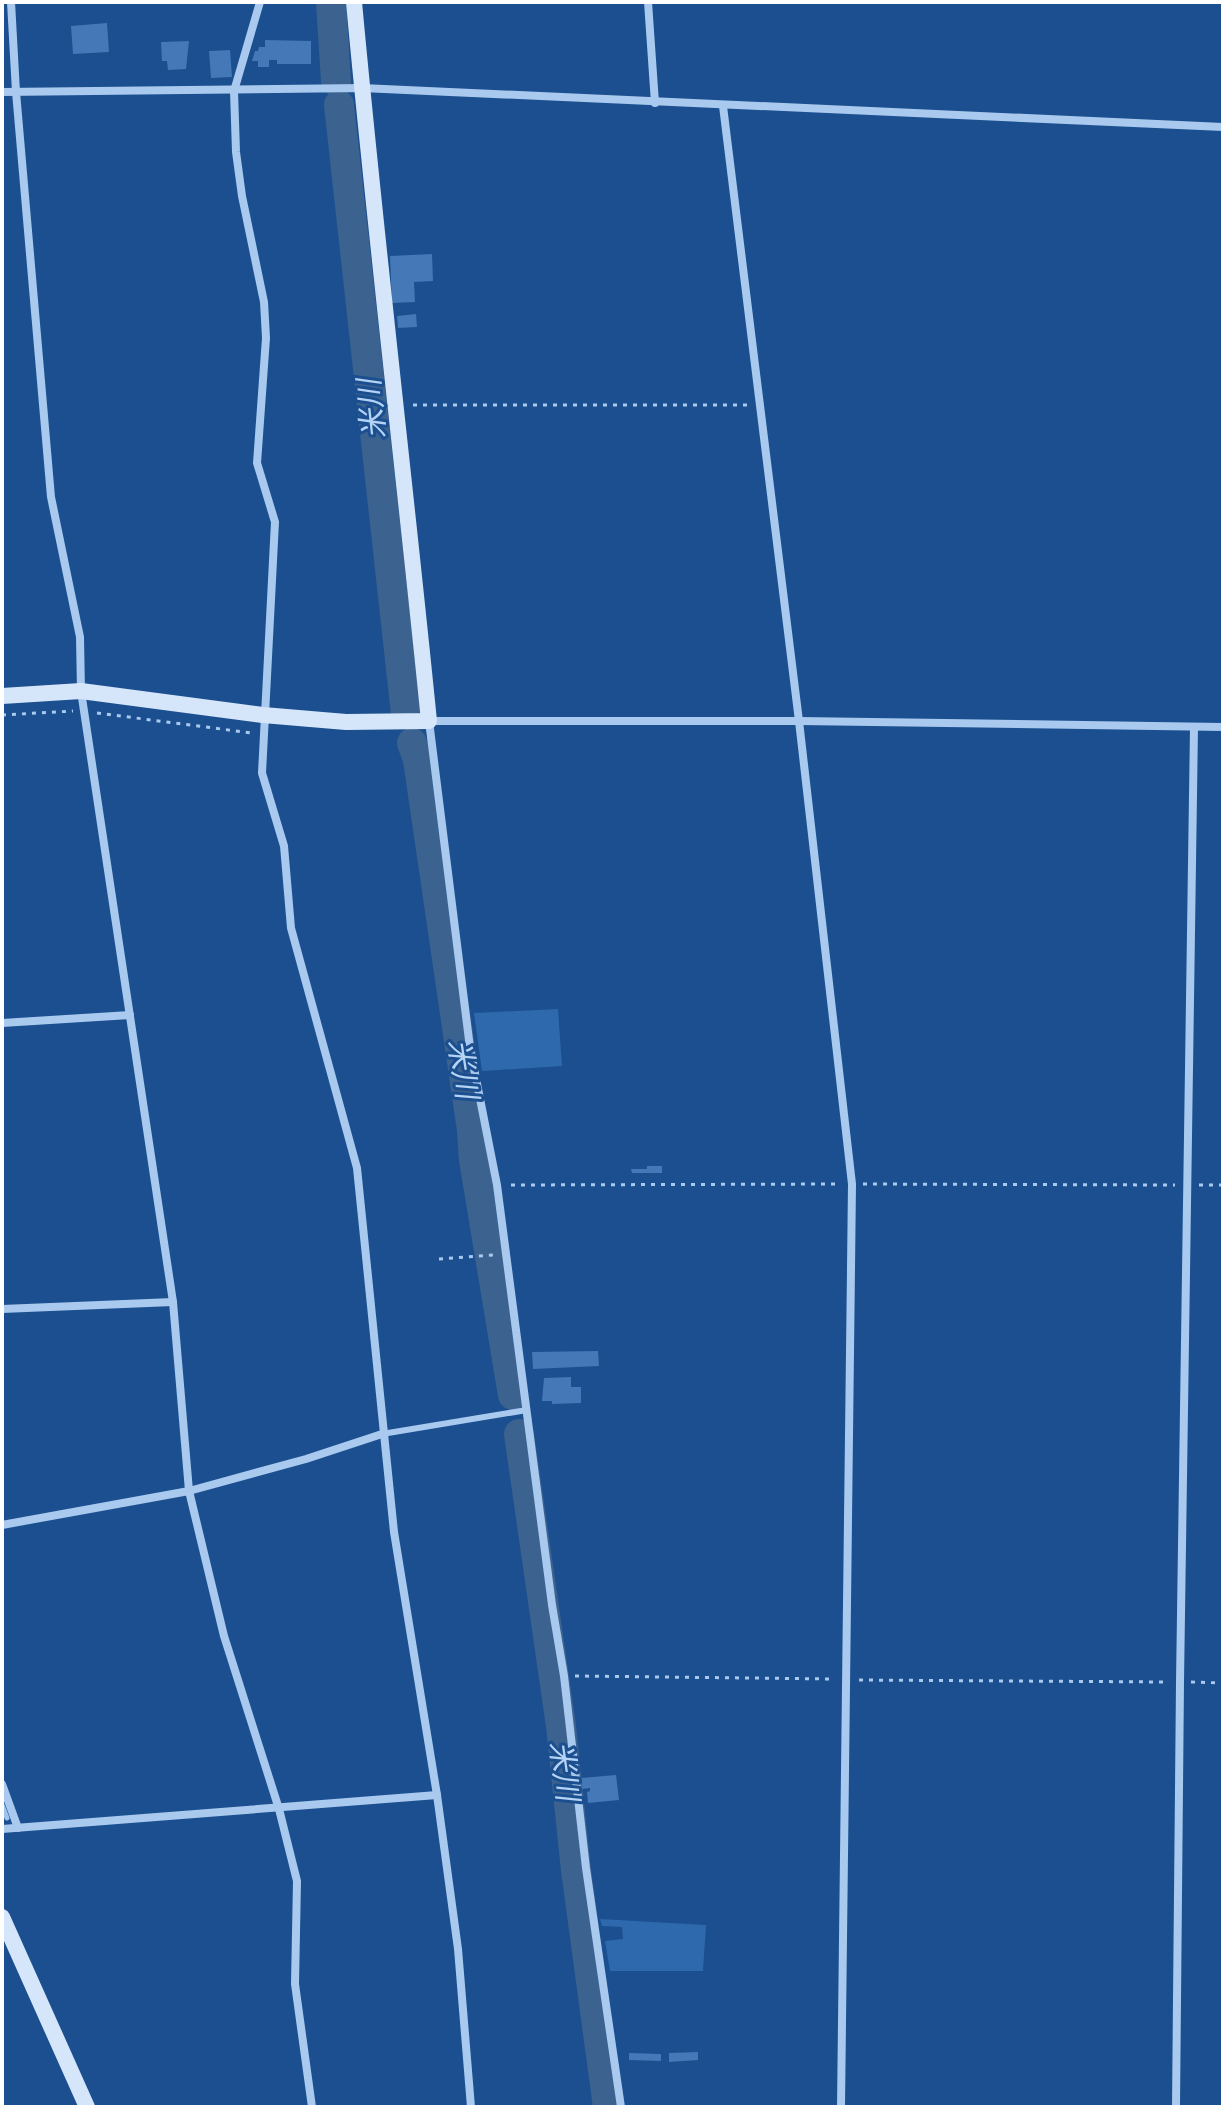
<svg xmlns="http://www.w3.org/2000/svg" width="1225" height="2109" font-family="'Sofia Sans Condensed','Noto Sans JP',sans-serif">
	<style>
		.green { fill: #2e69ad }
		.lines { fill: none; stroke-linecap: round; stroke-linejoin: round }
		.stream { stroke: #9cc4f0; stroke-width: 5 }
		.river { stroke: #3c6290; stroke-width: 30 }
		.building { fill: #4478b7 }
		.path { stroke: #a9c9ee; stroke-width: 3; stroke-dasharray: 4 6; stroke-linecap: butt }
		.lane { stroke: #a9c9ee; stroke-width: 6 }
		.street { stroke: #a9c9ee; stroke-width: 8 }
		.secondary { stroke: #d6e6fa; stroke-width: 16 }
		.labels { text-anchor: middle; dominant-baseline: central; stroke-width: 6; stroke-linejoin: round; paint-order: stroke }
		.water-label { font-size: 30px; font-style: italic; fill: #b5d3f5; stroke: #1b4f8f }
	</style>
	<rect width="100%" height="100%" fill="#1b4f8f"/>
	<g class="green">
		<polygon points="558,1009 562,1066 482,1071 474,1013"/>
		<polygon points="600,1919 706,1925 703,1971 610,1971 605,1941 623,1939 622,1927 602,1926"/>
	</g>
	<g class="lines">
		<polyline class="stream" points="2,1805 7,1818"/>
		<g class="river">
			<polyline points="331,2 336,81"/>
			<polyline points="339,105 406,714"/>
			<polyline points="412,743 418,760 472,1130 474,1160 513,1395"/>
			<polyline points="519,1434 561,1726 576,1870 608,2107"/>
		</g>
	</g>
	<g class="building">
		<polygon points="107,23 109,52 73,54 71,26"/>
		<polygon points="265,40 311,41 311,64 277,64 277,60 269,60 269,67 258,67 258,61 252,61 255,51 258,51 259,47 265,47"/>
		<polygon points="189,41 186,69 168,70 167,61 162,61 161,42"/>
		<polygon points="230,50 232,77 211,78 209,51"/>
		<polygon points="432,254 433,281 414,282 415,302 392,303 390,256"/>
		<polygon points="416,314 417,327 398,328 397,316"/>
		<polygon points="647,1166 662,1166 662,1173 632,1173 631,1169 647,1169"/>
		<polygon points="598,1351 599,1366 533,1369 532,1352"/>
		<polygon points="571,1377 571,1387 581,1387 581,1403 552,1404 552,1401 542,1401 544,1378"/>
		<polygon points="616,1775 619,1800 588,1803 587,1792 590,1791 590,1788 582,1789 581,1778"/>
		<polygon points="698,2052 698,2060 669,2062 669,2053"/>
		<polygon points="629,2053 661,2054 661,2061 629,2060"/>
	</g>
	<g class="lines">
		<g class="path">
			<polyline points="413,405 749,405"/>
			<polyline points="97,713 252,733"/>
			<polyline points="2,715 73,711"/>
			<polyline points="863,1184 1175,1185"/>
			<polyline points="511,1185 839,1184"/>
			<polyline points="1199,1185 1223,1185"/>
			<polyline points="439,1259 493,1255"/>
			<polyline points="575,1676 835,1679"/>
			<polyline points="859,1680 1167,1682"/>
			<polyline points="1191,1682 1223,1683"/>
		</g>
		<polyline class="lane" points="382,1434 527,1410"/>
		<g class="street">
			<polyline points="11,2 16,92 51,497 80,637 81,691 173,1302 189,1491 224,1636 279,1809 297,1881 295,1984 312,2107"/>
			<polyline points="260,2 234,91 236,152 242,196 264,302 266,338 257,463 275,522 262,773 284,846 291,928 357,1168 394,1532 437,1795 458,1949 471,2107"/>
			<polyline points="648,2 655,103"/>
			<polyline points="2,92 362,88 1223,127"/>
			<polyline points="723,106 799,721 852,1184 841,2107"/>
			<polyline points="2,1023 130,1015"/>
			<polyline points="2,1309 173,1302"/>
			<polyline points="2,1525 189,1491 306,1459 382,1434"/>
			<polyline points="2,1784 18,1828"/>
			<polyline points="2,1829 437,1795"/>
			<polyline points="621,2107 586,1868 564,1676 552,1605 497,1185 470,1048 429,721 799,721 1223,727"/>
			<polyline points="1176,2107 1180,1682 1194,727"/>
		</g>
		<g class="secondary">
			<path d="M2 696 81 691 263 715 346 722 429 721C405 481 376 242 354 2"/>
			<polyline points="2,1917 87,2107"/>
		</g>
	</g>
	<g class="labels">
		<g class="water-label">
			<text transform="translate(373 409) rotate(-96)">米川</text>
			<text transform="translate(462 1069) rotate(81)">米川</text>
			<text transform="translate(563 1771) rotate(82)">米川</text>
		</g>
	</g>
	<rect width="1225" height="2109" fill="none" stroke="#ffffff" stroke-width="8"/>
</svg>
